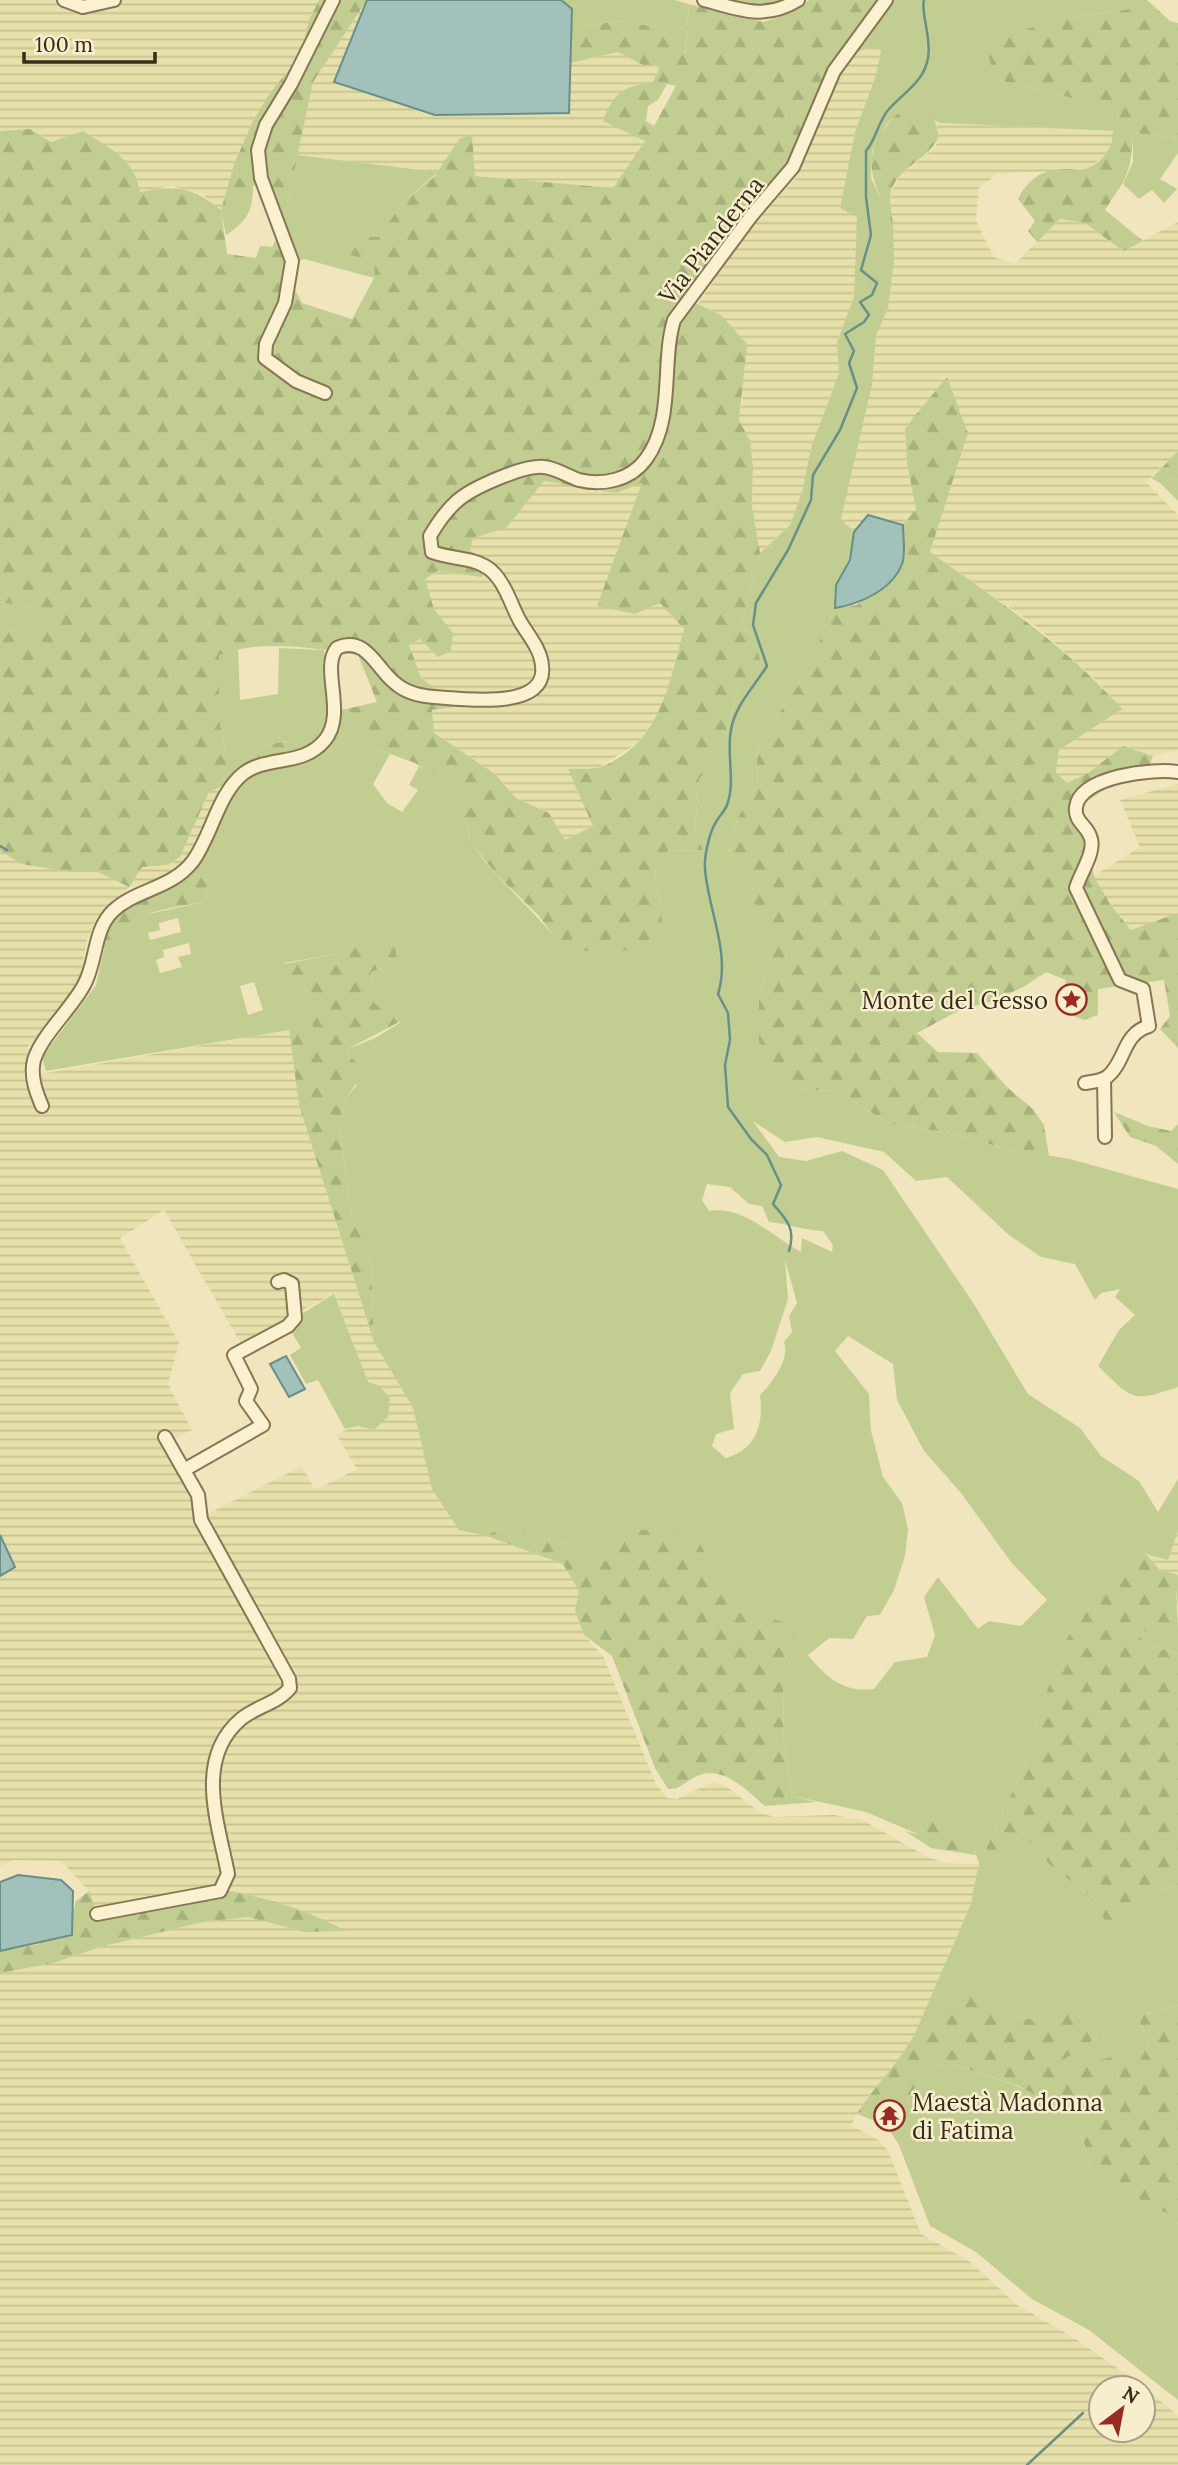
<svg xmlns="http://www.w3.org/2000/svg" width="1178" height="2465" font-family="Lora,serif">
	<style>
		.farmland { fill: url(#farmland-rules); fill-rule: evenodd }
		.grass { fill: #c2ce91; fill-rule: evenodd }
		.forest { fill: url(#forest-firs); fill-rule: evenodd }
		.water { fill: #a1c1ba; stroke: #688f88; stroke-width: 2 }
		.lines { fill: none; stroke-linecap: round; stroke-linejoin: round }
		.stream { stroke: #688f88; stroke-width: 2.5 }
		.minor-casing { stroke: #887555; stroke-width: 16 }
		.minor { stroke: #faf1d0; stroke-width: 12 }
		.labels { text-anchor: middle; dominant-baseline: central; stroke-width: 5; stroke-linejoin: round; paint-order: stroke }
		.street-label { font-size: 24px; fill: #372b1b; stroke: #f7eecd }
		.poi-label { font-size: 24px; fill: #372b1b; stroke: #f7eecd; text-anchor: end }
	</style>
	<defs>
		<pattern id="farmland-rules" width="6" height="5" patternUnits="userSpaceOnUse" patternTransform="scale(1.75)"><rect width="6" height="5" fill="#e6e1aa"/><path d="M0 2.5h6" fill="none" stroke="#c6c192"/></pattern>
		<pattern id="forest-firs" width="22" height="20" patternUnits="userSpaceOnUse" patternTransform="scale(1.75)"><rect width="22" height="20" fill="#c2ce91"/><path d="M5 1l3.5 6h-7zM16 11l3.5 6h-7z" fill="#a7b17c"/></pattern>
	</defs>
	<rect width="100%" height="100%" fill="#f0e5bd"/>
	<g class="farmland">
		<polygon points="0,0 319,0 308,22 301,55 269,94 253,121 234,164 221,211 202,194 171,186 140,193 30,129 0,131"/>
		<polygon points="363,9 334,82 435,115 569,112 570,63 618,52 643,65 660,66 653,82 631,86 639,137 646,141 613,188 474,176 472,136 438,172 297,155 313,81 353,18"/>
		<polygon points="866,48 881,50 876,75 855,132 840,207 857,217 858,246 854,297 837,342 839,373 811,448 802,492 790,525 760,553 752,506 753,467 750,440 739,421 743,395 698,304 748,230 796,178 839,74 852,55"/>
		<polygon points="934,119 941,123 1115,131 1108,153 1087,169 997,174 979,188 976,221 994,257 1015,264 1059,219 1085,223 1123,251 1178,222 1178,452 1146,482 1178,515 1178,750 1153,756 1123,746 1088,773 1067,783 1056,773 1059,750 1121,709 1098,682 1037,627 930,552 967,433 947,378 905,428 907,464 916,509 903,525 868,515 854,532 841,519 872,385 876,336 888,308 891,192 901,174 935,148 939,136"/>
		<polygon points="544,481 616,493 642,482 660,603 684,629 662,710 638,743 599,767 593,826 565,840 549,813 516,798 495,774 433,733 432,710 459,705 421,678 409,645 420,639 438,657 453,633 434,609 425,579 438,571 481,577 497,564 469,551 473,538 506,528"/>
		<path d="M227 784 190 856 182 864 161 880 129 887 97 918 87 940 80 977 65 1002 28 1047 24 1077 289 1030 299 1105 374 1342 413 1408 423 1451 459 1530 487 1536 563 1564 580 1591 575 1611 584 1635 603 1656 656 1784 667 1798 677 1799 713 1782 727 1787 761 1813 774 1817 834 1815 864 1821 929 1858 948 1863 979 1864 971 1904 929 2006 905 2054 866 2099 851 2125 880 2141 889 2153 921 2234 969 2261 1017 2305 1071 2336 1142 2385 1178 2416V2465H0V1973L54 1963 100 1947 203 1922 248 1917 304 1932 211 1888 94 1908 89 1891 61 1861 15 1860 0 1866V851L23 864 69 872H98L129 887 142 867 167 865 180 857 209 792ZM164 1210 240 1342 334 1294 368 1382 374 1430 358 1426 336 1434 357 1469 315 1490 302 1466 206 1515 164 1444 192 1430 168 1384 179 1343 120 1238ZM1101 2388H1143V2430H1101Z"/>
		<polygon points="1178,784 1178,913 1131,930 1110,904 1094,876 1140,847 1120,800"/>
		<polygon points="1178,1531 1178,1575 1155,1568 1146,1554 1168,1560"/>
	</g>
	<g class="grass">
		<polygon points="561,0 675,0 689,4 684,67 666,20 659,28 624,21 571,27 571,10"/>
		<path d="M892 0H1136L1131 9 1058 19 995 79 1080 100 1111 118 1115 131 941 123 905 106 886 125 872 151 871 178 893 225 894 262 888 308 876 336 872 385 841 519 854 532 850 560 836 585 835 608 821 643 801 681 756 747 758 782 737 819 729 852 774 944 759 996 792 1089 835 1091 891 1124 951 1133 1006 1149 1070 1159 1178 1189V1387C1130 1403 1134 1400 1098 1366L1119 1330 1135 1315 1115 1297 1120 1289 1101 1293 1095 1300 1075 1264 1041 1257 1009 1235 947 1177 916 1181 884 1152 817 1137 785 1142 753 1121 779 1157 806 1161 842 1151 883 1170 972 1301 1028 1394 1080 1428 1101 1456 1139 1481 1158 1512 1178 1479V1531L1168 1560 1146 1554 1082 1615 1036 1721 1034 1746 979 1864 970 1834 920 1835 866 1812 793 1796 784 1745 783 1685 800 1654 736 1610 713 1569 608 1560 591 1564 570 1544 498 1529 487 1536 459 1530 432 1489 413 1408 374 1342 371 1258 352 1218 340 1134 345 1099 357 1085 343 1051 375 1038 401 1022 374 1003 371 972 396 962 364 941 336 954 284 963 315 1029 289 1030 46 1071 42 1057 96 985 103 953 113 938 134 917 204 902 209 881 192 873C210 847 222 800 246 781 286 749 326 780 342 709H346L368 746 390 754 373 784 387 803 402 812 418 790 409 785 419 766C432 773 450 782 458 795 467 810 464 832 474 847 500 884 536 911 563 948L661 910 654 873 668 851 703 850 695 828 699 779 721 755 751 635 741 625 760 553 790 525 802 492 811 448 839 373 837 342 854 297 857 217 840 208 855 132 876 75 881 50 866 48 852 55ZM178 918 181 932 150 940 148 933 160 930 159 923ZM189 943 191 954 178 957 182 967 160 973 156 960 164 957 163 950ZM254 982 263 1010 248 1015 240 986ZM707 1184 730 1187 749 1204 762 1206 769 1222C788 1224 804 1230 823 1231L833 1245 832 1252 802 1238 801 1252C772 1236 743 1205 709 1211L702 1200ZM785 1260 797 1303 789 1316 792 1332 784 1342C790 1360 772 1383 760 1395 764 1424 756 1450 726 1458L712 1446 716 1434 734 1429 730 1393 743 1374 760 1371 771 1351 788 1299ZM848 1336 893 1364 897 1400 924 1451 961 1493 1011 1562 1047 1600 1021 1626 989 1621 978 1629 938 1577 924 1597 935 1635 927 1657 895 1662 874 1689C843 1693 826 1677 808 1655L829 1638 853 1639 867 1616 880 1615 894 1590 905 1556 908 1529 902 1503 883 1477 871 1431 869 1394 835 1351Z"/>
		<polygon points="1133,133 1178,138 1178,153 1160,179 1177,189 1164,203 1152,190 1139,199 1123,184 1133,162"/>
		<polygon points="297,155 438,172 404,201 378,237 374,278 304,259 298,261 272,247 282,228"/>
		<path d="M253 186C253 211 247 221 226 235L221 211 234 204Z"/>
		<polygon points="1154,476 1178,480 1178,501 1160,483 1151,478"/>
		<polygon points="0,602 40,609 63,634 19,630 0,634"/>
		<polygon points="238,647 240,700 278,694 279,648 324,650 329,685 326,714 288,741 260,746 227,760 219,718 219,654"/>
		<polygon points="334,1294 368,1382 380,1386 390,1399 388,1417 374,1430 358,1426 345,1429 318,1380 306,1384 290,1355 301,1348 288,1326 295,1318"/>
		<polygon points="1155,1568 1178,1575 1178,1607 1176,1589"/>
		<polygon points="1178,1628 1178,1654 1146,1644 1135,1631"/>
		<polygon points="1022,1833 1050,1865 1095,1900 1111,1932 1150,1894 1178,1885 1178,2005 1138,2016 1148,2046 1139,2061 1093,2062 1067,2068 1062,2060 1098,2037 1064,2001 1036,2020 1014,2017 996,1997 940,2025 916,2031 971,1904 976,1877"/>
		<path d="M952 2064C977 2073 1049 2093 1066 2112 1081 2129 1088 2155 1095 2176L1168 2214 1178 2224V2400L1089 2330 1032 2299 976 2252 930 2226 899 2145 887 2126 857 2114 904 2105 927 2068Z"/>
	</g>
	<g class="forest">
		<path d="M319 0H367L313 82 282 228 261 178 235 205 221 211 227 254 256 258 260 246 272 247 298 261 293 286 302 303 352 319 374 278 375 262 348 254 355 237H378L404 201 435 176 460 138 472 135 475 176 613 188 645 141 603 121C614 92 622 87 653 82L660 66 643 65 618 52 570 63 571 27 624 21 659 28 666 19 683 40 685 58 689 4 763 22 783 16 809 0H878L830 67 790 160 684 298 721 315 747 344 739 421 750 440 753 467 752 506 760 553 741 625 751 635 762 665 756 675 740 679 721 755 699 779 695 828 703 850 668 851 654 873 661 910 663 942 612 953 563 949 539 916 496 874 471 843 458 795 441 779 415 763 368 746 346 709 377 702 358 655C315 648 260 639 219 655V718L227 760 260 746 288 741 326 714 328 701 333 716 324 742 209 792 180 857 167 865 142 867 129 887 98 872H69L22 864 0 851V634L19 630 62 633 40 609 0 602V131L30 129 51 142 83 131C110 149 135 159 140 192 176 185 192 186 221 210L234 164 253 121 269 94 301 55 308 22ZM667 84 676 86 654 126 646 121 648 106 658 100ZM544 481 616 493 642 483 597 606 635 614 660 603 684 629C669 683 661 745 600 767 591 770 577 768 568 769L593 826 565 840 549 813 516 798 495 774 434 733 432 710 460 706 421 678 409 645 420 639 438 657 451 651 453 633 434 609 425 579 438 571 481 577 498 564 470 551 473 538 506 528Z"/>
		<polygon points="718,0 788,0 767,9"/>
		<path d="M1136 0H1147L1170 21 1178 23V138L1133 133C1132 172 1126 178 1105 210L1143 241 1123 251 1085 223 1060 219 1037 242 1028 231 1035 221 1018 199C1027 180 1043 168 1065 169 1072 169 1082 171 1088 168 1109 159 1117 139 1111 118L1080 100 995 79 987 52 1018 32 1058 19 1131 9Z"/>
		<path d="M905 106 934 119 939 136C930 159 899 166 891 191 889 200 892 215 893 225 868 171 857 152 905 106Z"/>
		<path d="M947 377 968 433 930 552C998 600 1066 646 1122 709L1059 750 1056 773 1067 783 1088 773 1123 746 1153 756 1148 770 1107 788 1067 815 1087 843 1094 876 1110 904 1131 930 1178 913V1048L1160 1029 1170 1016 1164 980 1098 989V1015L1084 1020 1068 1014 1063 995 1066 980 1046 972 1025 986 993 1001 958 1011 917 1033 938 1052 977 1053 1008 1088 1033 1109 1044 1125 1049 1156 1006 1149 951 1133 891 1124 835 1091 792 1089 759 1042V996L774 944 729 852 737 819 758 782 756 747 801 681 835 608 857 605 902 564 903 525 916 509 907 464 905 428Z"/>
		<polygon points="1178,452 1178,480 1154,476 1176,453"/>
		<path d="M192 873 209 881 204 902C157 911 131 910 103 953L108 924 120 910 163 892Z"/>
		<polygon points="364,941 395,942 397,962 371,972 374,1003 401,1021 344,1051 366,1071 345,1099 340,1134 352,1218 371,1258 374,1342 299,1105 289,1030 314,1028 284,964 336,954"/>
		<polygon points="1114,1112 1148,1126 1171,1131 1178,1124 1178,1164 1156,1146 1130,1137"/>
		<path d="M618 1528 665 1531 698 1540 736 1610 747 1617 757 1614 785 1623 800 1655 783 1685 784 1745 793 1796 816 1802 765 1806C745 1789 721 1762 693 1778 684 1783 679 1790 668 1789L655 1768 612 1656 584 1635 575 1611 579 1591 563 1564 487 1536 498 1529 570 1544 591 1564 608 1560Z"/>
		<polygon points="1146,1554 1176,1589 1178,1628 1136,1632 1146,1644 1178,1654 1178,1885 1150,1894 1111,1933 1095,1900 1050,1865 1022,1833 976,1877 979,1864 1034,1746 1036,1721 1065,1642 1082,1614"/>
		<polygon points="932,1821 971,1834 976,1855 931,1848 905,1831 920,1835"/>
		<path d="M211 1888C259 1895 304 1908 346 1931L304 1932 248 1917 203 1922 100 1947 54 1963 0 1973V1951L39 1944 75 1907V1902L89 1891 95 1908Z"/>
		<path d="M962 1996 996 1997 1014 2017 1036 2020 1064 2001 1098 2037 1063 2060 1067 2068 1120 2055 1139 2061 1148 2046 1138 2016 1178 2005V2224L1168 2214 1095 2176 1083 2140 1065 2111 1019 2086 952 2064 927 2068 904 2105 857 2114C875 2084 901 2062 916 2031L940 2025Z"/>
	</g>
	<g class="water">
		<polygon points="367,0 561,0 572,9 569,113 435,115 334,82"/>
		<path d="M868 515 903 525C903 536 906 554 902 564 892 590 860 604 835 608L836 585 850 560 854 532Z"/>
		<polygon points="286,1356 305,1389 289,1397 270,1364"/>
		<polygon points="0,1535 15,1567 0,1576"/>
		<polygon points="18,1875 61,1880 73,1891 72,1935 0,1951 0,1882"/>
	</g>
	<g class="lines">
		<g class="stream">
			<polyline points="0,846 7,850"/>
			<path d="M789 1251C796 1229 787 1220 773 1204L781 1185 767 1155 751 1139 728 1107 725 1065 730 1040 728 1013 718 994C731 953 708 910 705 869 704 857 709 833 716 822 719 816 725 811 727 805 736 781 726 755 731 730 735 705 754 687 767 666L753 625 756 603 788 550 811 500 813 475 840 430 857 388 849 363 854 351 845 334 864 322 869 315 860 302 872 295 877 283 861 270 871 235 866 197V151C877 138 878 121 889 109 904 92 924 82 928 58 932 39 920 10 924 0"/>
			<polyline points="1027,2465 1083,2413"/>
		</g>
		<defs>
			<g id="minor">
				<polyline points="64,0 83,7 114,0"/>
				<path d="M704 0C739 9 764 21 798 0"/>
				<polyline points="325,393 296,381 265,358 266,344 285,303 292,261 261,178 258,150 266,125 291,84 333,0"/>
				<polyline points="1104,1079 1105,1137"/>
				<path d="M1085 1083C1092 1082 1101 1081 1107 1077 1126 1062 1122 1034 1149 1026L1143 989 1120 980 1076 888C1080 873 1097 851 1090 836 1086 825 1074 821 1076 807 1080 776 1154 768 1178 772"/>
				<path d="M42 1106C36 1092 30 1076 34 1060 41 1036 72 1008 84 985 97 962 93 930 113 911 136 889 172 889 193 861 212 835 218 793 244 773 269 755 303 767 325 740 347 713 320 668 337 648 366 635 376 668 395 683 406 693 420 696 434 697 463 699 548 711 542 666 541 650 529 636 521 623 511 606 505 580 488 568 472 557 450 559 432 552L430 536C437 524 445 512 456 502 471 488 523 465 544 467 556 468 567 476 579 480 603 486 631 480 646 459 675 420 661 362 674 320L752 215 793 167 834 71 886 0"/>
				<polyline points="184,1470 263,1425 246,1401 251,1389 234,1355 288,1326 295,1318 292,1284 284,1280 278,1282"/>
				<path d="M97 1914 220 1891 228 1874C218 1822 194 1759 241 1719 255 1707 278 1703 290 1688L289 1679 201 1520 198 1495 165 1437"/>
			</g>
		</defs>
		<use href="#minor" class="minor-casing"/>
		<use href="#minor" class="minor"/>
	</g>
	<defs>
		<symbol id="sight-ring" viewBox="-11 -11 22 22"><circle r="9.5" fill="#f7eecd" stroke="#9a2b22" stroke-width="1.5"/><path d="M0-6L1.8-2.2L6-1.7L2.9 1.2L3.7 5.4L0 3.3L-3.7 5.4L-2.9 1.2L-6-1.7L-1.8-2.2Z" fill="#9a2b22"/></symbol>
		<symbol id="temple-ring" viewBox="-11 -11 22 22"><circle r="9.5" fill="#f7eecd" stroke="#9a2b22" stroke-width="1.5"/><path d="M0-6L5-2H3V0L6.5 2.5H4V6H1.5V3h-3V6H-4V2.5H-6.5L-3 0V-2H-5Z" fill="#9a2b22"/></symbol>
	</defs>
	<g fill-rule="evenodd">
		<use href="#sight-ring" x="1054" y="982" width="35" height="35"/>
		<use href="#temple-ring" x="872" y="2098" width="35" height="35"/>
	</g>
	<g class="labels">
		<g class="street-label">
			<text transform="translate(711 240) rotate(-52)">Via Pianderna</text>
		</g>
		<g class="poi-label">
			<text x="1048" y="1000">Monte del Gesso</text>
			<text x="912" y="2102" text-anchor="start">Maestà Madonna<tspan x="912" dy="28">di Fatima</tspan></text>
		</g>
	</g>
	<g transform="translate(1122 2409) rotate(32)"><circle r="33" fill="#f7eecd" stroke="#aaa086" stroke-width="2"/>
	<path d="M0-5L12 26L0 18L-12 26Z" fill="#9a2b22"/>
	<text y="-10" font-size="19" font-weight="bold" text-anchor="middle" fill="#372b1b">N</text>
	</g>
	<path d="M24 52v10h131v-10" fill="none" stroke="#372b1b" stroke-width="3.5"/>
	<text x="35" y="52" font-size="21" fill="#372b1b" stroke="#f7eecd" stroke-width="5" paint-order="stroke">100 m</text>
</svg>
